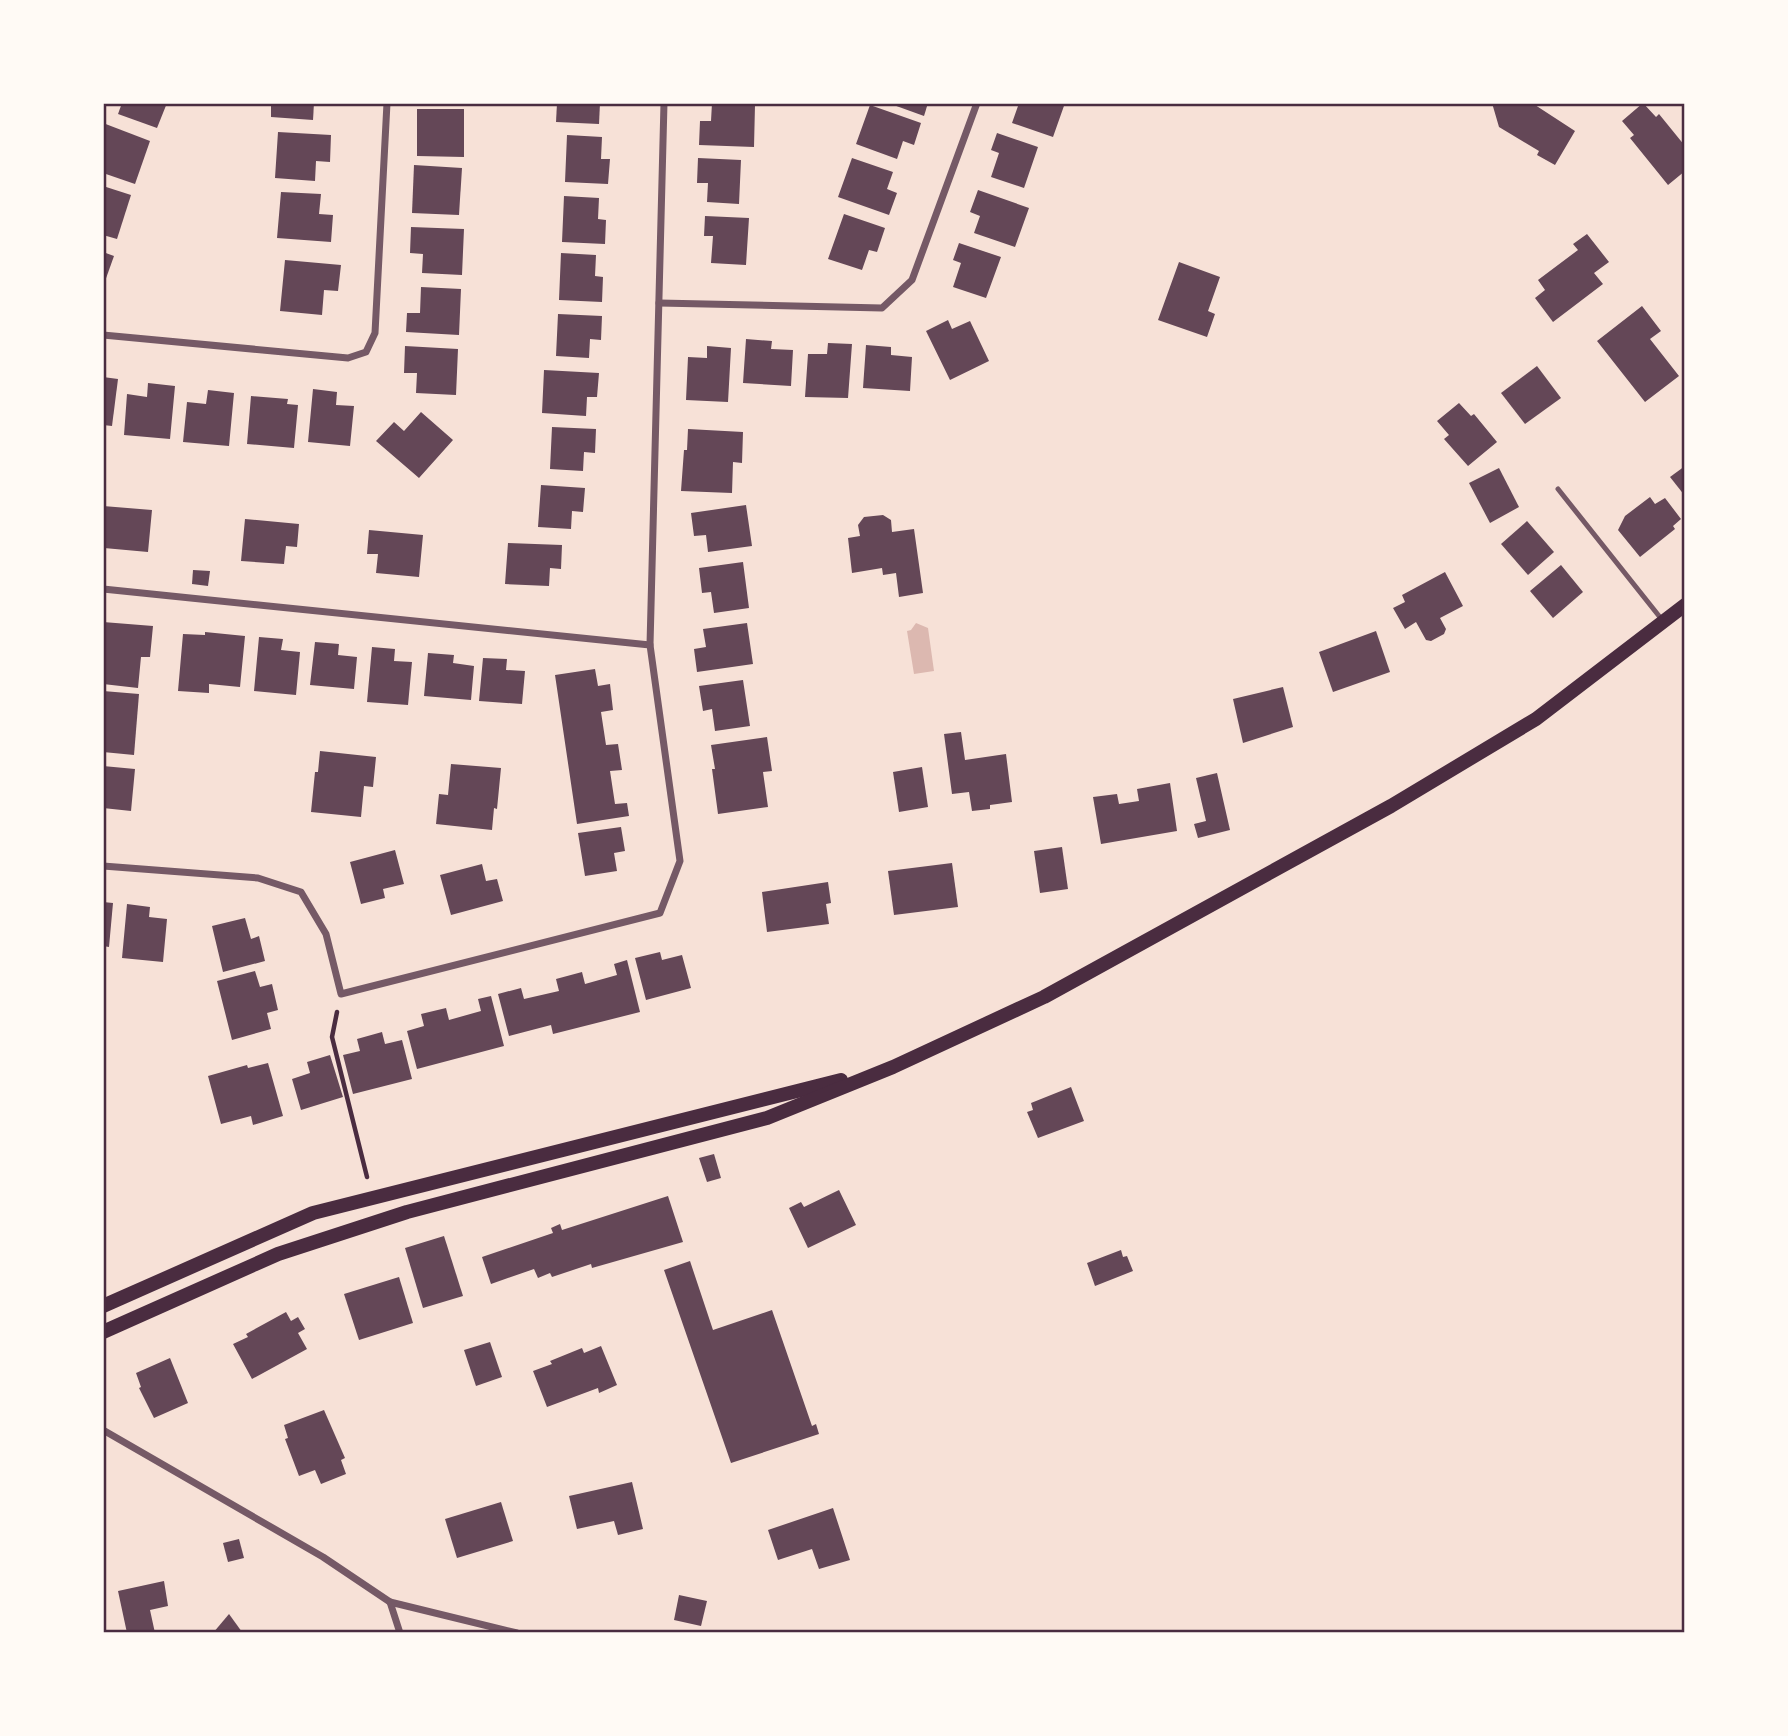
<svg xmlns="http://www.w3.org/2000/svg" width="1788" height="1736" font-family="Overpass,sans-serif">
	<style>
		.water { fill: #dcb8b0 }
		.building { fill: #644757 }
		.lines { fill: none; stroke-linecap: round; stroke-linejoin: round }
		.path { stroke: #4a2c40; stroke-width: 4.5 }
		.service { stroke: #755966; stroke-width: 5 }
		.minor { stroke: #755966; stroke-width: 7 }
		.secondary { stroke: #4a2c40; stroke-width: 14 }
		.neatline { fill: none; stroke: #4a2c40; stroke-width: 2.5 }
	</style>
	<rect width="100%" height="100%" fill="#f7e1d7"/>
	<polygon class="water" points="916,623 928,628 934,671 914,674 907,631 911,630"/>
	<g class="building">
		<polygon points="122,103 167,103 157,128 118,114"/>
		<polygon points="271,103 314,103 313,120 271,117"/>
		<polygon points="557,103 600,103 599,124 556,122"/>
		<polygon points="712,103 755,105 754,147 699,145 700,121 711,121"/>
		<polygon points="888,103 928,103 924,116"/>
		<polygon points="1012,103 1065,103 1053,137 1012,123 1018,106"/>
		<polygon points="1492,103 1532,103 1575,131 1555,165 1537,155 1539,151 1499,127"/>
		<polygon points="1643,103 1656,117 1659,114 1685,146 1685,171 1668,185 1630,138 1634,135 1622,121"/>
		<polygon points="870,105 921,123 914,145 903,141 897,159 856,144"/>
		<polygon points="417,109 464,109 464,157 417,156"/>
		<polygon points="103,123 150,141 135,184 103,173"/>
		<polygon points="278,132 331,135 330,162 316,161 315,181 275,178"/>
		<polygon points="997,133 1038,147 1024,188 991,177 999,153 991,150"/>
		<polygon points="567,135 602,137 601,159 610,159 608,184 565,182"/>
		<polygon points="698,158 741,160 739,204 707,202 708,183 697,183"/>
		<polygon points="852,158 893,172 887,189 897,193 889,215 838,197"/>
		<polygon points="414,165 462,168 459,215 412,213"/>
		<polygon points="103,186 131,195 117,239 103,235"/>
		<polygon points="978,190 1029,208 1015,247 974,233 980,216 970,212"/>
		<polygon points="281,192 321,194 319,214 333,215 331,242 277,238"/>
		<polygon points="564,196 599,198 598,219 606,220 605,244 562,242"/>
		<polygon points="844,214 885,228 877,252 869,250 862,270 828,259"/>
		<polygon points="705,216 749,218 746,265 711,263 713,236 704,236"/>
		<polygon points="411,227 464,229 462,275 422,273 423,254 410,253"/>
		<polygon points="1587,234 1609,262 1594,273 1603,284 1553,322 1535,298 1545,290 1538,280 1578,250 1573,244"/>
		<polygon points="959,243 1001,257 986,298 953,287 961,263 953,260"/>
		<polygon points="103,252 114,256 104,284 103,284"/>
		<polygon points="561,253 596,255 595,276 603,277 602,302 559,300"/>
		<polygon points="285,260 341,265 338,291 324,290 322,315 280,311"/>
		<polygon points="1179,262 1220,277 1208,311 1215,314 1207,337 1158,320"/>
		<polygon points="421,287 461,289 459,335 406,332 407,313 420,313"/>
		<polygon points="1642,306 1661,331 1650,339 1679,376 1645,402 1597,341"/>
		<polygon points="558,314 602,316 601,340 590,339 589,358 556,356"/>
		<polygon points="948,320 952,329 970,321 989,361 950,380 926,331"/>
		<polygon points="746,339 772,341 771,349 793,350 791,386 743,383"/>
		<polygon points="828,343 852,344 848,398 805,397 808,354 827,354"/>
		<polygon points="866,345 891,347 891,355 912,357 910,391 863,388"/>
		<polygon points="405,346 458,349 456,395 416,393 417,373 404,373"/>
		<polygon points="707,346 731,348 728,402 686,400 688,357 707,358"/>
		<polygon points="1537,366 1561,398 1525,424 1501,393"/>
		<polygon points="544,370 599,373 597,397 587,397 586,416 542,413"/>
		<polygon points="103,377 118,379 112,426 103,425"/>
		<polygon points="148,383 175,386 170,439 124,435 127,394 147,397"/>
		<polygon points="313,389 337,392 336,405 354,406 350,446 308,442"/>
		<polygon points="208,390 234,393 229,446 183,442 187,402 206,404"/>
		<polygon points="251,396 288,399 287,404 298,405 294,448 247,444"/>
		<polygon points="1459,403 1471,416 1474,414 1497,442 1468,466 1444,439 1449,435 1437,421"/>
		<polygon points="421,412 453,440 419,478 376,441 394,422 404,431"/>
		<polygon points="552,427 596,429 595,453 584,452 583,471 550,469"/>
		<polygon points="688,429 743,432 742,463 733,462 732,493 681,491 684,450 687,450"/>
		<polygon points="1685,466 1685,496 1670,477"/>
		<polygon points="1499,468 1519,507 1490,523 1469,483"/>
		<polygon points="541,485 585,488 583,512 572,511 571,529 538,527"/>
		<polygon points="1650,497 1655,504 1665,498 1681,519 1673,526 1675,529 1640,557 1618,530 1625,516"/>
		<polygon points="746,505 752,546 708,552 706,535 694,536 691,513"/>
		<polygon points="103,506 152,510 148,552 104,548 106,529 103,529"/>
		<polygon points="883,515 891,520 892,532 914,529 923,593 899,597 896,573 883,575 882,568 852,573 848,538 860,536 858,525 864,517"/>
		<polygon points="245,519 299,524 297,547 286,546 284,564 241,561"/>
		<polygon points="1527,521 1554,552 1528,575 1501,544"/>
		<polygon points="369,530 423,535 419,577 376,573 378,554 367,554"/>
		<polygon points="508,543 562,545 561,569 550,568 549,586 505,584"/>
		<polygon points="743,562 749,608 714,613 711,592 702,593 699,568"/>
		<polygon points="1561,565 1583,592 1553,618 1530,591"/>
		<polygon points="193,570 210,571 208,586 192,584"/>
		<polygon points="1445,572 1463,606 1440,618 1446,629 1444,634 1431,641 1426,640 1416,622 1405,629 1393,608 1405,602 1402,595"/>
		<polygon points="103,622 153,626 150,657 141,657 138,688 103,684"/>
		<polygon points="747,623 753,664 697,672 694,649 706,647 703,629"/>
		<polygon points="1376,631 1390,672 1333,692 1319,652"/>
		<polygon points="205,632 245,636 240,687 209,684 209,693 178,691 183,634 205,635"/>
		<polygon points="259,637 283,639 281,650 300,652 296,695 254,691"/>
		<polygon points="315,642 339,644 338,655 357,657 354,689 310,685"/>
		<polygon points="372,647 395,649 394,661 412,662 408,705 367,702"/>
		<polygon points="428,653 454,655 453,663 474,666 471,700 424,696"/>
		<polygon points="483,658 507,659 506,670 525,671 522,704 479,701"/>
		<polygon points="595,669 598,686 610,684 613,710 601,712 606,745 618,744 622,770 610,771 615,804 627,803 629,816 577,824 555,675"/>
		<polygon points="743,680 750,726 715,731 712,709 703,711 699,686"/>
		<polygon points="1283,687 1293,727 1243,743 1233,699"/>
		<polygon points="103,691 139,694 134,755 103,752"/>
		<polygon points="961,732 965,760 1006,754 1012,802 990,805 990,809 972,811 969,792 952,794 944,734"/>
		<polygon points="767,737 772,771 763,772 768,807 718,814 712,769 715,769 711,745"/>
		<polygon points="320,751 376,757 373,787 364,786 361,817 311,812 315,772 318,772"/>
		<polygon points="451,764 501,768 497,809 494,808 492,830 436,824 439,794 448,795"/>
		<polygon points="103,766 135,769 131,811 103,808"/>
		<polygon points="922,767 928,807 899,812 893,772"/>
		<polygon points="1217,773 1230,830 1198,838 1194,824 1206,821 1196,778"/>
		<polygon points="1170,783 1177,831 1101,844 1093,797 1117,794 1119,804 1139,801 1137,789"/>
		<polygon points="621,827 625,851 614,853 617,871 585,876 578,833"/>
		<polygon points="1062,847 1068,889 1040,893 1034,851"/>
		<polygon points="395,850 404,884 383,889 385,898 361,904 350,862"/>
		<polygon points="952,863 958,907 894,915 888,871"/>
		<polygon points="482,864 486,881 497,879 503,901 451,915 440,875"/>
		<polygon points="828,882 831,903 826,904 829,924 767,932 762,892"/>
		<polygon points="103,902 113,903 109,947 103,946"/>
		<polygon points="127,904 150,907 149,917 167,919 163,962 122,958"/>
		<polygon points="245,918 251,939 259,936 265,961 223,972 212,926"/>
		<polygon points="660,952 662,960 682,955 691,988 646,1000 635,958"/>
		<polygon points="627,960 640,1012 553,1034 551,1025 509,1036 498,994 521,988 524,999 559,991 556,979 582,972 585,984 617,975 614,964"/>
		<polygon points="255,971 260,987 272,984 278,1010 267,1013 271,1029 232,1040 217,981"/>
		<polygon points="491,996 504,1046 417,1069 407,1031 424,1026 421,1014 446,1008 449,1020 481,1011 478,999"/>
		<polygon points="382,1032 385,1044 402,1040 412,1079 353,1094 343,1055 360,1051 357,1039"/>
		<polygon points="330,1055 343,1097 301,1110 292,1079 310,1073 307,1062"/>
		<polygon points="268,1063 283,1116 253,1125 251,1116 221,1124 208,1076 247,1065 248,1068"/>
		<polygon points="1071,1087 1084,1121 1038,1138 1027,1112 1033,1110 1031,1103"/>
		<polygon points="714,1154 721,1178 707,1182 699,1158"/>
		<polygon points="839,1190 856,1225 808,1248 789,1208 801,1202 804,1207"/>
		<polygon points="668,1196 683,1242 592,1268 591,1264 552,1277 550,1273 538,1278 534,1269 491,1284 482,1257 553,1233 551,1228 560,1224 562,1230"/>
		<polygon points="444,1236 463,1296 423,1308 405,1248"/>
		<polygon points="1121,1250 1123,1257 1127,1256 1133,1271 1095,1286 1087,1263"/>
		<polygon points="690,1261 713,1330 772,1310 812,1426 816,1424 819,1434 731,1463 664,1270"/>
		<polygon points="399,1277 413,1323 359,1340 344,1294"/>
		<polygon points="286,1312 291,1321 298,1317 305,1329 298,1333 307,1349 252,1379 233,1344 248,1337 246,1334"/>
		<polygon points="490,1342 502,1377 476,1386 464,1350"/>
		<polygon points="601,1346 617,1385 599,1393 598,1388 547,1407 533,1371 552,1364 550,1361 582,1348 584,1353"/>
		<polygon points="170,1358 188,1403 154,1418 139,1388 141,1387 136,1373"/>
		<polygon points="324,1410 345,1458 341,1460 346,1474 321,1484 315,1470 299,1476 285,1439 288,1438 284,1425"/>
		<polygon points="632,1482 643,1529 618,1535 614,1521 577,1529 569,1496"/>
		<polygon points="501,1502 513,1541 457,1558 445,1519"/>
		<polygon points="833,1508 850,1560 819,1569 812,1549 778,1560 768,1530"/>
		<polygon points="239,1539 244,1558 228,1562 223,1543"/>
		<polygon points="164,1581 168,1606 150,1610 155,1633 127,1633 118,1591"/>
		<polygon points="679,1595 707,1601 701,1626 674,1620"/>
		<polygon points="229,1614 242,1632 213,1633"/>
	</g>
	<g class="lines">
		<polyline class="path" points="337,1012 332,1037 367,1177"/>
		<polyline class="service" points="1558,489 1663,621"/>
		<g class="minor">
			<polyline points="659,303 882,308 912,280 977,103"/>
			<polyline points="103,335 348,358 366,352 375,333 387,103"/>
			<polyline points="103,589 650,645"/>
			<polyline points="103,866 258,878 301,892 326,934 341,994 660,913 680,861 650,645 664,103"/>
			<polyline points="103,1430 323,1557 390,1602 400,1633"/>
			<polyline points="390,1602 517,1633"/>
		</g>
		<g class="secondary">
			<polyline points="103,1306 313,1213 841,1080"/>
			<polyline points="103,1332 278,1254 407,1212 767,1118 893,1067 1044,997 1391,806 1536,719 1685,605"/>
		</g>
	</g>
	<rect width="1788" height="1736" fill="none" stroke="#fffaf5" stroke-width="210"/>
	<rect x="105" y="105" width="1578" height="1526" class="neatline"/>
</svg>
